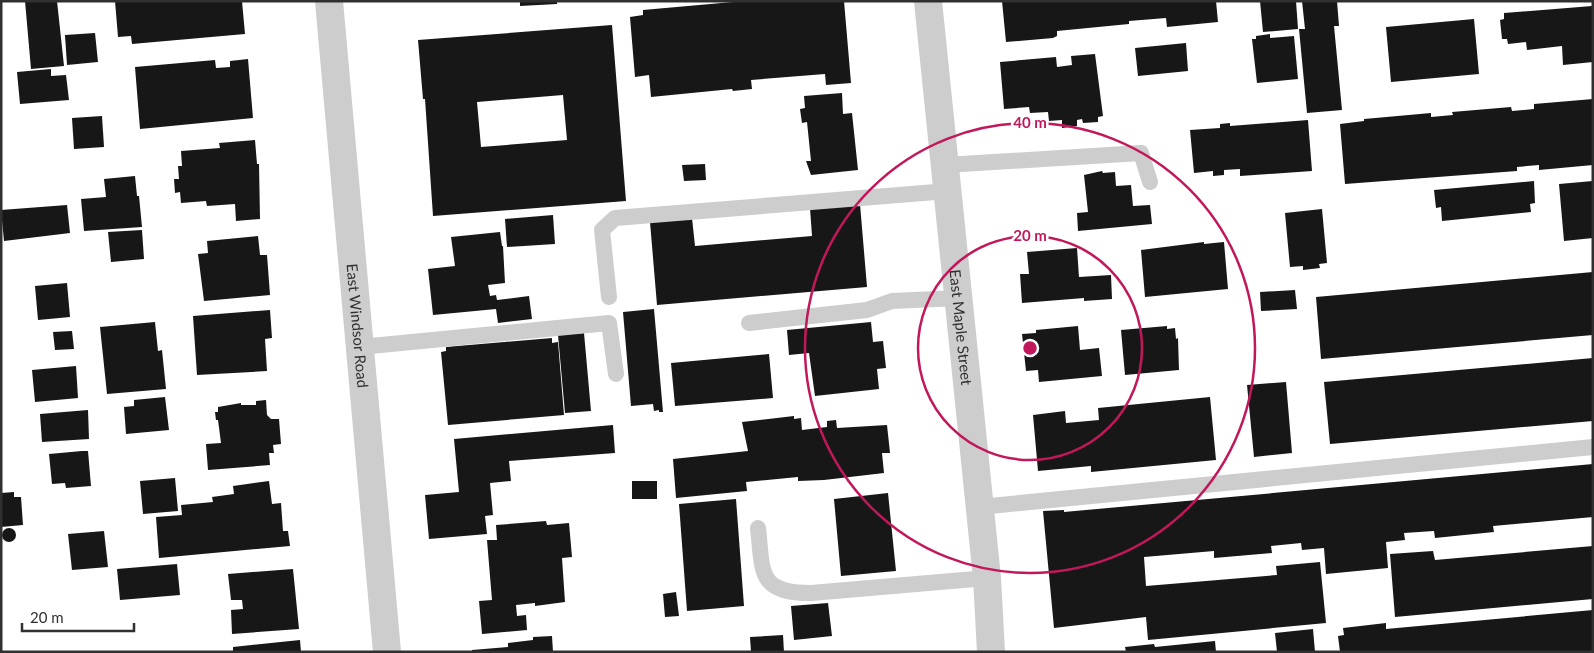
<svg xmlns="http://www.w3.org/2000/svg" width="1594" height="653" font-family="Lato,sans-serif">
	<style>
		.building { fill: #171717; fill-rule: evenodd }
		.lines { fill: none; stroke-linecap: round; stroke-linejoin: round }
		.service { stroke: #cdcdcd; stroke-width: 16 }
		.minor { stroke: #cdcdcd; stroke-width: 28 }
		.ring { fill: none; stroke: #c2185b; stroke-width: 2.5 }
		.labels { text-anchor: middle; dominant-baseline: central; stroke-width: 5; stroke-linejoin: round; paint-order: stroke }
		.street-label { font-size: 15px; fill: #303030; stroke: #fff }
		.centre { fill: #c2185b; stroke: #fff; stroke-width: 2.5 }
		.ring-label { font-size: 15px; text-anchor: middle; font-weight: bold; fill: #c2185b; stroke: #fff; stroke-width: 5; stroke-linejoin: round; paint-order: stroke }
	</style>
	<rect width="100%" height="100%" fill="#fff"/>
	<g class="building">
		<polygon points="25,1 57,1 64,66 31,69"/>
		<polygon points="115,1 242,1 245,34 132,44 131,36 118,37"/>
		<polygon points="520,1 557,1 557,4 520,6"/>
		<polygon points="744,1 844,1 851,83 826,85 825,74 751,80 752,89 733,91 732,89 651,97 649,75 635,77 630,17 643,15 643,10"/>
		<polygon points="1002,1 1216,1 1218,22 1167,27 1166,18 1129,21 1129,24 1057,31 1057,36 1053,38 1006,42"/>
		<polygon points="1260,1 1296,1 1298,29 1263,32"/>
		<polygon points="1302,1 1337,1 1339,26 1334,26 1342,110 1307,113 1299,29 1305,29"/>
		<polygon points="1592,6 1593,62 1563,65 1562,46 1527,50 1526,42 1508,44 1507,39 1502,39 1500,20 1504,19 1504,13"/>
		<polygon points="1474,19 1479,74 1391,82 1386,27"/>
		<path d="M612 25 626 201 433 216 425 99H423L418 40ZM563 95 567 140 481 147 477 102Z"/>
		<polygon points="95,33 98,62 67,65 65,35"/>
		<polygon points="1270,34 1270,38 1294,36 1298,79 1257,83 1252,39 1256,39 1256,36"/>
		<polygon points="1186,43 1188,71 1138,76 1135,48"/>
		<polygon points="1095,54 1103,116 1098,117 1098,122 1083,123 1082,119 1077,120 1077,126 1062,128 1062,120 1049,121 1048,112 1030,113 1029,107 1004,109 1000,62 1056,57 1057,67 1072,65 1071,56"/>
		<polygon points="248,59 253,118 140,129 135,67 215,60 216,68 230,67 230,61"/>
		<polygon points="51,69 51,76 66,75 69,100 20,104 17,72"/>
		<polygon points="842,93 843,114 852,113 858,170 811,175 806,161 811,161 807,122 802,123 800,109 805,108 804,96"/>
		<polygon points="1593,99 1593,165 1539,170 1539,165 1517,167 1517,171 1345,184 1340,124 1364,121 1364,119 1431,113 1431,117 1453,115 1452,112 1511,107 1512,111 1534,109 1534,104"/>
		<polygon points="102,116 104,147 74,149 72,118"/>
		<polygon points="1308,120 1312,171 1240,176 1240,169 1224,170 1224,175 1213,176 1213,171 1194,173 1190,130 1220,128 1220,124 1230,123 1230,126"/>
		<polygon points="255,140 257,164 259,164 260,219 236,221 235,204 207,206 206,201 181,203 180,192 175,193 174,179 179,179 178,166 182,166 181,151 220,148 219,143"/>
		<polygon points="705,164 706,180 684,181 682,165"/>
		<polygon points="1102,171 1103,173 1115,172 1116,186 1131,185 1133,206 1150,205 1152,224 1078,231 1077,213 1088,212 1084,175"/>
		<polygon points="135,176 137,196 139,196 142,227 84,231 81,199 106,197 104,179"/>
		<polygon points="1534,181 1535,203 1530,204 1531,212 1442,221 1441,207 1436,208 1434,190"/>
		<polygon points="1593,181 1593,238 1564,241 1559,184"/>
		<polygon points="860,204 867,287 657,305 650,222 692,218 695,246 812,236 810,208"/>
		<polygon points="67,205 70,233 4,241 1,210"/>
		<polygon points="1322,209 1327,263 1319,264 1320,268 1303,270 1303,266 1290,267 1285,213"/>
		<polygon points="553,215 555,244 507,247 505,219"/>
		<polygon points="142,230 144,259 111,262 108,232"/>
		<polygon points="500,232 502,246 503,246 505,283 488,285 490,296 496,295 497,300 529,296 532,319 498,323 496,309 433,315 428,269 455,266 451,237"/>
		<polygon points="258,236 260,255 267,255 270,295 204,301 198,254 208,253 207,241"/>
		<polygon points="1204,242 1204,244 1224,242 1228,289 1145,297 1141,250"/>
		<polygon points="1077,248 1079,277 1111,275 1112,299 1084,301 1084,298 1022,303 1020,274 1029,274 1027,252"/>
		<polygon points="1593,272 1593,335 1321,359 1316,297"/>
		<polygon points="67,283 70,317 38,320 35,286"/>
		<polygon points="1295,290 1297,309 1261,311 1260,292"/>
		<polygon points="654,309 663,412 659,412 659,410 654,411 653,404 631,406 623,312"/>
		<polygon points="270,310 272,338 265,339 267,371 197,375 193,316"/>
		<polygon points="155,322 158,351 162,350 166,389 107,394 100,327"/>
		<polygon points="871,322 873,342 883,341 886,368 877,369 879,389 815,396 809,353 789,355 787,330"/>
		<polygon points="1078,326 1080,350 1099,348 1102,376 1039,382 1038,370 1026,371 1022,334 1036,333 1036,330"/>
		<polygon points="1167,326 1167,329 1175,328 1176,339 1178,338 1179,370 1125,375 1121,330"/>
		<polygon points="72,331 74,349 55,350 53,332"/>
		<polygon points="584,333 591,411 565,413 558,335"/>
		<polygon points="552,338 552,343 558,342 564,415 448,425 441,352 446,351 446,347"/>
		<polygon points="769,354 773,398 675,406 671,363"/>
		<polygon points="1593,358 1593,421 1330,444 1324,382"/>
		<polygon points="76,366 78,398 35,402 32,370"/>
		<polygon points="1286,382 1292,453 1254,457 1247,385"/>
		<polygon points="165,397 169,430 126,434 124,407 134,406 134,400"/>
		<polygon points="1210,397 1216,460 1091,472 1091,466 1038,471 1033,415 1065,411 1066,423 1099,420 1098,408"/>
		<polygon points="266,400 267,415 271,419 279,419 281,444 273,445 274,453 269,453 270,465 208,470 206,444 221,443 218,420 216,420 215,412 218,412 218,407 241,403 241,405 256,405 256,401"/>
		<polygon points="88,410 89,439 42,442 40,414"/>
		<polygon points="794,416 794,419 801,418 802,430 827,427 827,421 836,420 837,428 887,425 890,453 882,453 884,473 824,480 798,481 798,477 746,482 747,491 676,498 673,459 748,451 742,422"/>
		<polygon points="613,425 615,453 509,461 511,481 490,483 493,515 485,516 487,534 429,539 425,495 459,492 454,439"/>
		<polygon points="82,451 88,451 91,486 66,488 65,483 52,484 49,454"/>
		<polygon points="1593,464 1593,517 1493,526 1494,532 1435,538 1434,531 1404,533 1405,540 1386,542 1388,568 1326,574 1324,548 1302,550 1301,543 1271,546 1272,553 1214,558 1214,551 1144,557 1146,586 1277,575 1276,566 1320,562 1326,623 1148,640 1146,617 1054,628 1043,511 1064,510 1064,512"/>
		<polygon points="175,478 178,511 143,514 140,481"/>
		<polygon points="269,481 272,504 281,503 283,531 288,531 290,546 159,558 156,517 182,515 181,505 213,502 212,497 234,494 233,486"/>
		<rect x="632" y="481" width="25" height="18"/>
		<polygon points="14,492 14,497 21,497 23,525 1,527 1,493"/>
		<polygon points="888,493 896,571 841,576 834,499"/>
		<polygon points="736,499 744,606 687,611 679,504"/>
		<polygon points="546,521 547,525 569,523 572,557 562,558 565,602 535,606 535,603 516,605 517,616 526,615 527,630 482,634 479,601 492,600 487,540 497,540 496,525"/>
		<circle cx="9" cy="535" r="7"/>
		<polygon points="104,531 108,567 72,570 68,534"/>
		<polygon points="1593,546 1593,599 1395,617 1390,554 1433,551 1435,560"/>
		<polygon points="177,564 180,595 120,600 117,569"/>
		<polygon points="293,569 299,629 232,634 231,610 243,609 242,600 231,600 228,574"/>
		<polygon points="676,592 679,616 665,617 663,594"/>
		<polygon points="828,603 832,636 794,640 791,606"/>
		<polygon points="1593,610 1593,652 1340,652 1338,636 1344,635 1343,628 1386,623 1386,629"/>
		<polygon points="1313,629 1315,652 1277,652 1275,633"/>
		<polygon points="783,635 784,652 751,652 750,637"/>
		<polygon points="552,636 553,652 472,652 472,650 508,647 508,643 533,640 533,637"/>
		<polygon points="300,640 301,652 233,652 233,647"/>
		<polygon points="1215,641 1216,652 1126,652 1125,647 1154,644 1155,647"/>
	</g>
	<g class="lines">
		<g class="service">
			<polyline points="945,165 1141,153 1150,182"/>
			<polyline points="609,297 602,230 615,218 948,191"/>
			<polyline points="749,323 867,310 892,301 958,298"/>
			<polyline points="360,347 609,323 616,374"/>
			<polyline points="979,507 1593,447"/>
			<path d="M758 528C763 572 757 593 811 593L987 578"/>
		</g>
		<g class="minor">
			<path id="s1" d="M329 1 387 652"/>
			<path id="s2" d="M928 1 987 578 991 652"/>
		</g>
	</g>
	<g class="ring">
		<circle cx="1030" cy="348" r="112"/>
		<circle cx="1030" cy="348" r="225"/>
	</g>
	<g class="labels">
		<g class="street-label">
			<text stroke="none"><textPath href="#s2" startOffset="328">East Maple Street</textPath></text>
			<text stroke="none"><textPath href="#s1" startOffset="326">East Windsor Road</textPath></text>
		</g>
	</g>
	<circle cx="1030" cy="348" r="8" class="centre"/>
	<g class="ring-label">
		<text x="1030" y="128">40 m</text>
		<text x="1030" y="241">20 m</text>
	</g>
	<rect width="1594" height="653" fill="none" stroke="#303030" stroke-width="5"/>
	<path d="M22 623v8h112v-8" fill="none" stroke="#303030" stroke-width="2.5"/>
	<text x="30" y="623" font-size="15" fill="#303030" stroke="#ffffff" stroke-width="4" paint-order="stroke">20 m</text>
</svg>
